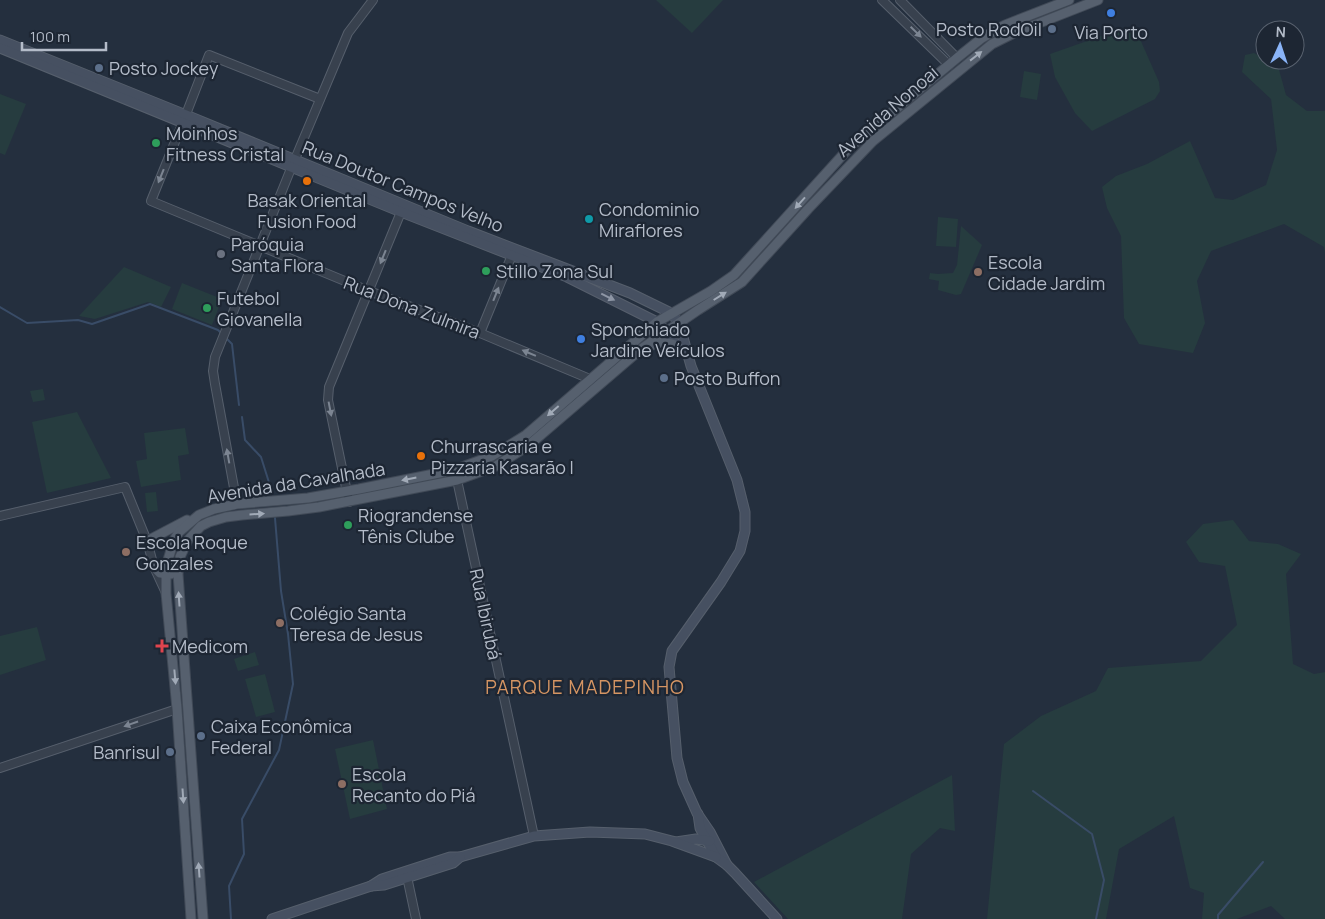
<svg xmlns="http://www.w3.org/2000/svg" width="1325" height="919" font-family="Manrope,sans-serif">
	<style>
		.green { fill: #263c3f }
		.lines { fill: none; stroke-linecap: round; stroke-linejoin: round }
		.stream { stroke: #394c67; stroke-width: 2 }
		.tertiary-casing { stroke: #565f6c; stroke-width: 10 }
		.secondary-casing { stroke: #565f6c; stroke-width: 11 }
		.primary-casing { stroke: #414a57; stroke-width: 11 }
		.tertiary { stroke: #38414e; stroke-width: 8 }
		.secondary { stroke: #465061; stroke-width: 9 }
		.primary { stroke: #56606e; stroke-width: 9 }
		.oneway { fill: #7c8592 }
		.oneway2 { fill: #a1aab7 }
		.oneway3 { fill: #8e96a5 }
		.shop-dot { fill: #3f7fe0; stroke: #1d2633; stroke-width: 2 }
		.service-dot { fill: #5c6f8a; stroke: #1d2633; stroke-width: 2 }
		.leisure-dot { fill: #2e9e5b; stroke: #1d2633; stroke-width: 2 }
		.food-dot { fill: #e8710a; stroke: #1d2633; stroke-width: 2 }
		.culture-dot { fill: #0f9aa8; stroke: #1d2633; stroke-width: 2 }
		.worship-dot { fill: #6b7280; stroke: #1d2633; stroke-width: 2 }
		.education-dot { fill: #8d6e63; stroke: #1d2633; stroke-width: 2 }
		.health-dot { fill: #e0444e; stroke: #1d2633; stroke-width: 2 }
		.labels { text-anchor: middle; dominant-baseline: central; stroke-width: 4.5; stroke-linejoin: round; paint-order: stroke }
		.poi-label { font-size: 18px; fill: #b4bcc9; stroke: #1d2633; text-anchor: start }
		.street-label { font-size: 18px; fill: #b4bcc9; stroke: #1d2633 }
		.neighbourhood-label { font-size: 19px; letter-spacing: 1px; fill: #d59563; stroke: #1d2633 }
	</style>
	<rect width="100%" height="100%" fill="#242f3e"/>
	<g class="green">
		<polygon points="656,0 723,0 692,33"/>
		<polygon points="1127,27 1136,30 1159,82 1160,91 1155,99 1092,131 1075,113 1055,77 1050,54"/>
		<polygon points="1254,53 1278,66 1286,95 1307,111 1325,111 1325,253 1324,247 1284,224 1211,251 1197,281 1205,323 1193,353 1139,344 1124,318 1121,236 1107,208 1102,187 1116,176 1147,164 1190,141 1215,198 1233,200 1266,185 1277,150 1271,99 1242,72 1245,55"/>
		<polygon points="1024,71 1041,74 1037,100 1020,97"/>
		<polygon points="0,94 26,104 5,155 0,153"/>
		<polygon points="938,217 958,219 956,247 936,246"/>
		<polygon points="961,226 982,245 961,294 956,295 938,290 939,281 929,279 930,273 938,274 953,273 957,265"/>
		<polygon points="124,267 171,287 161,307 148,302 95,319 79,316"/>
		<polygon points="182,283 222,299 212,325 172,309"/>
		<polygon points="43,389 45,400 33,402 30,391"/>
		<polygon points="77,412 111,478 47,493 32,422"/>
		<polygon points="185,428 189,454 178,456 181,480 141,487 136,461 147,459 144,433"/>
		<polygon points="156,492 158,511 147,512 145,493"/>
		<polygon points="1233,520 1249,541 1278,544 1301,554 1286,574 1293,664 1314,674 1325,672 1325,919 1285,919 1271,906 1237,919 1202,919 1204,893 1190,888 1174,816 1119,849 1106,919 987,919 1004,744 1041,716 1096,691 1108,668 1201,661 1237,625 1225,566 1199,562 1186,542 1203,524"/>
		<polygon points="37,627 46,660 0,675 0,636"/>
		<polygon points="255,652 259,665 238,671 234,659"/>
		<polygon points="265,674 275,712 256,717 245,679"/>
		<polygon points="373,740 387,809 350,819 335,749"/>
		<polygon points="952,775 955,831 940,828 911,854 902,919 788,919 754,882"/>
	</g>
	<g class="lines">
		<g class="stream">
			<polyline points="0,307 27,323 78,320 92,324 150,304 218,330 221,333"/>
			<polyline points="226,338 232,344 239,405"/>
			<polyline points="242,417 245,440 261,457 272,492"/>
			<polyline points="1033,791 1092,834 1104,880 1096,919"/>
			<polyline points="231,919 229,886 244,854 242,819 279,750 293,684 288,634 281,591 275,518"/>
			<polyline points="1218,919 1218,915 1263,862"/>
		</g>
		<defs>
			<g id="tertiary">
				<polyline points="882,0 949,65"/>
				<polyline points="900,0 957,58"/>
				<polyline points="320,99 209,55 183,122 151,201 369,291 480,333 590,379"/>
				<polyline points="480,333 512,255"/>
				<polyline points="457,480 534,836"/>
				<polyline points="349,502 328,400 329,387 401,212"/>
				<polyline points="237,504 215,384 213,371 215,357 290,171 348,33 373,0"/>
				<polyline points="0,516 125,487 147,541 154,567 166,593"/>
				<polyline points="0,768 177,709"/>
				<polyline points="406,872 416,919"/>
			</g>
			<g id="secondary">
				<polyline points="0,40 191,117 468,231 630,293 671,313 679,323 691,366 737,480 745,512 745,531 740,551 721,582 672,651 669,667 677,758 683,782 697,813 710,832 727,865"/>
				<polyline points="0,48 401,212 567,277 657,322 666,331 679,349"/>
				<polyline points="698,814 700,828 716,857 727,865 735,873 777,919"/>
				<polyline points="676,842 696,839 710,841"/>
				<polyline points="371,886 382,879 450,857 460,857 534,836 590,832 645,834 672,841 716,857"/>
				<polyline points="272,919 371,886 384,885 453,863 460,857"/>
			</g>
			<g id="primary">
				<path d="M649 346C659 342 668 342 678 346"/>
				<polyline points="147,541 187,520"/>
				<polyline points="154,567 160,573 171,574"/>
				<polyline points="191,919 177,709 166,593 166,574 168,560 174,540 179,532 199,515 214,509 237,504 308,498 359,489 454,470 492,456 526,435 657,322 711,291 734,275 849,148 957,58 982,38 1005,25 1069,0"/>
				<polyline points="203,919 178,574 180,557 188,540 201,526 209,522 226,517 242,515 288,511 319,507 457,480 496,466 529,445 641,349 698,310 742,282 808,209 873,141 992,44 1014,33 1098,0"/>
			</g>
		</defs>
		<use href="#tertiary" class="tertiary-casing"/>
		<use href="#secondary" class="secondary-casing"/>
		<use href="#primary" class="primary-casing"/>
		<use href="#tertiary" class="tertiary"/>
		<use href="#secondary" class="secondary"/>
		<use href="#primary" class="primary"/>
	</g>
	<defs><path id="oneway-solid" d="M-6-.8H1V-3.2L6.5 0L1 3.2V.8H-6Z" transform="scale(1.25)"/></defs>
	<g class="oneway">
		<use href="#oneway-solid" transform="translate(916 32) rotate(44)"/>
		<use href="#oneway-solid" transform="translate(161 176) rotate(112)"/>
		<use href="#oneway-solid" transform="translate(383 257) rotate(112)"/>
		<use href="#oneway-solid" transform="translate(496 294) rotate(-68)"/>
		<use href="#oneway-solid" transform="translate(529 353) rotate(-157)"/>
		<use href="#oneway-solid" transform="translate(330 409) rotate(79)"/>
		<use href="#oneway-solid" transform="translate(228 456) rotate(-100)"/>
		<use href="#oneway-solid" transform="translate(131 724) rotate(161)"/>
	</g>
	<g class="oneway2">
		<use href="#oneway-solid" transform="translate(976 56) rotate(-38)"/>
		<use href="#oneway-solid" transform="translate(800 203) rotate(132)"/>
		<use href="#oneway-solid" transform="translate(720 296) rotate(-32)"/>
		<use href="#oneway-solid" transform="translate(553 411) rotate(139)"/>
		<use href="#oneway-solid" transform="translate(409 479) rotate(169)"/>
		<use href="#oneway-solid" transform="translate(257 514) rotate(-4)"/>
		<use href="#oneway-solid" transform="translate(179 599) rotate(-94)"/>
		<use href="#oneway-solid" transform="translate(175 677) rotate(85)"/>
		<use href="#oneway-solid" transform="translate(183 796) rotate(86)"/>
		<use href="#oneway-solid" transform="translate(199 870) rotate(-94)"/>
	</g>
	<use class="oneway3" href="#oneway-solid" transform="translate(608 297) rotate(26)"/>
	<g class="shop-dot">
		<circle cx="1111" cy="13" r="5"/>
		<circle cx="581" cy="339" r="5"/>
	</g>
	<g class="service-dot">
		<circle cx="1052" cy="29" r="5"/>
		<circle cx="99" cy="68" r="5"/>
		<circle cx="664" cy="378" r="5"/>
		<circle cx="201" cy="736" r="5"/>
		<circle cx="170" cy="752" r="5"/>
	</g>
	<g class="leisure-dot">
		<circle cx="156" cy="143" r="5"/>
		<circle cx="486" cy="271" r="5"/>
		<circle cx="207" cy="308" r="5"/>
		<circle cx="348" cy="525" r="5"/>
	</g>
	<g class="food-dot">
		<circle cx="307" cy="181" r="5"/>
		<circle cx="421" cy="456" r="5"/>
	</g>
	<circle class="culture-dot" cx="589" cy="219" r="5"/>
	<circle class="worship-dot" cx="221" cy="254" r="5"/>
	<g class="education-dot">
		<circle cx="978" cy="272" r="5"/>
		<circle cx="126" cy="552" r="5"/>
		<circle cx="280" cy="623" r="5"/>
		<circle cx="342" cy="784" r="5"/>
	</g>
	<path class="health-dot" d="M159.5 638.5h5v5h5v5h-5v5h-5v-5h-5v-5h5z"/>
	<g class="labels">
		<g class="poi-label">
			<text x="1042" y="29" text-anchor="end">Posto RodOil</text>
			<text x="1111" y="32" text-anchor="middle">Via Porto</text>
			<text x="109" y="68">Posto Jockey</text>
			<text x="166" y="133">Moinhos<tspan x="166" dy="21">Fitness Cristal</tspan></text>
			<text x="307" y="200" text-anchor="middle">Basak Oriental<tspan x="307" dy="21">Fusion Food</tspan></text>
			<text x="599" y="209">Condominio<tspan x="599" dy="21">Miraflores</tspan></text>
			<text x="231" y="244">Paróquia<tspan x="231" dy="21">Santa Flora</tspan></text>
			<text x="988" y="262">Escola<tspan x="988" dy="21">Cidade Jardim</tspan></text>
			<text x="496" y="271">Stillo Zona Sul</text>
			<text x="217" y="298">Futebol<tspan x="217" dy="21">Giovanella</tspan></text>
			<text x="591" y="329">Sponchiado<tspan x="591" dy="21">Jardine Veículos</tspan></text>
			<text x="674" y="378">Posto Buffon</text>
			<text x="431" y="446">Churrascaria e<tspan x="431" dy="21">Pizzaria Kasarão I</tspan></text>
			<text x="358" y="515">Riograndense<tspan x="358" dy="21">Tênis Clube</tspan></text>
			<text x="136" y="542">Escola Roque<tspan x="136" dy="21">Gonzales</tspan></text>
			<text x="290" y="613">Colégio Santa<tspan x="290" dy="21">Teresa de Jesus</tspan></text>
			<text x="172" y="646">Medicom</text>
			<text x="211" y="726">Caixa Econômica<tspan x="211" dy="21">Federal</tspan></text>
			<text x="160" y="752" text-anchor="end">Banrisul</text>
			<text x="352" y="774">Escola<tspan x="352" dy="21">Recanto do Piá</tspan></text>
		</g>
		<g class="street-label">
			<text transform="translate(887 111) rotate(-41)">Avenida Nonoai</text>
			<text transform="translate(403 186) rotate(22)">Rua Doutor Campos Velho</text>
			<text transform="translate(412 307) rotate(21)">Rua Dona Zulmira</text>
			<text transform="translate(296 482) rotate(-9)">Avenida da Cavalhada</text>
			<text transform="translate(486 614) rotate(78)">Rua Ibirubá</text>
		</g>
		<g class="neighbourhood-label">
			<text x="585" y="687">PARQUE MADEPINHO</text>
		</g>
	</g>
	<g transform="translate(1280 45) rotate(3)"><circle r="24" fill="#1d2633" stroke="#59626f"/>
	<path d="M0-4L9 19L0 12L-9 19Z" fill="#8ab4f8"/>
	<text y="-8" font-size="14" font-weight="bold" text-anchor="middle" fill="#b4bcc9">N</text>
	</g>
	<path d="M22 42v8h84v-8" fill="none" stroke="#b4bcc9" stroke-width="2.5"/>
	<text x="30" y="42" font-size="15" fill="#b4bcc9" stroke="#1d2633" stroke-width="4" paint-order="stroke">100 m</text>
</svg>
